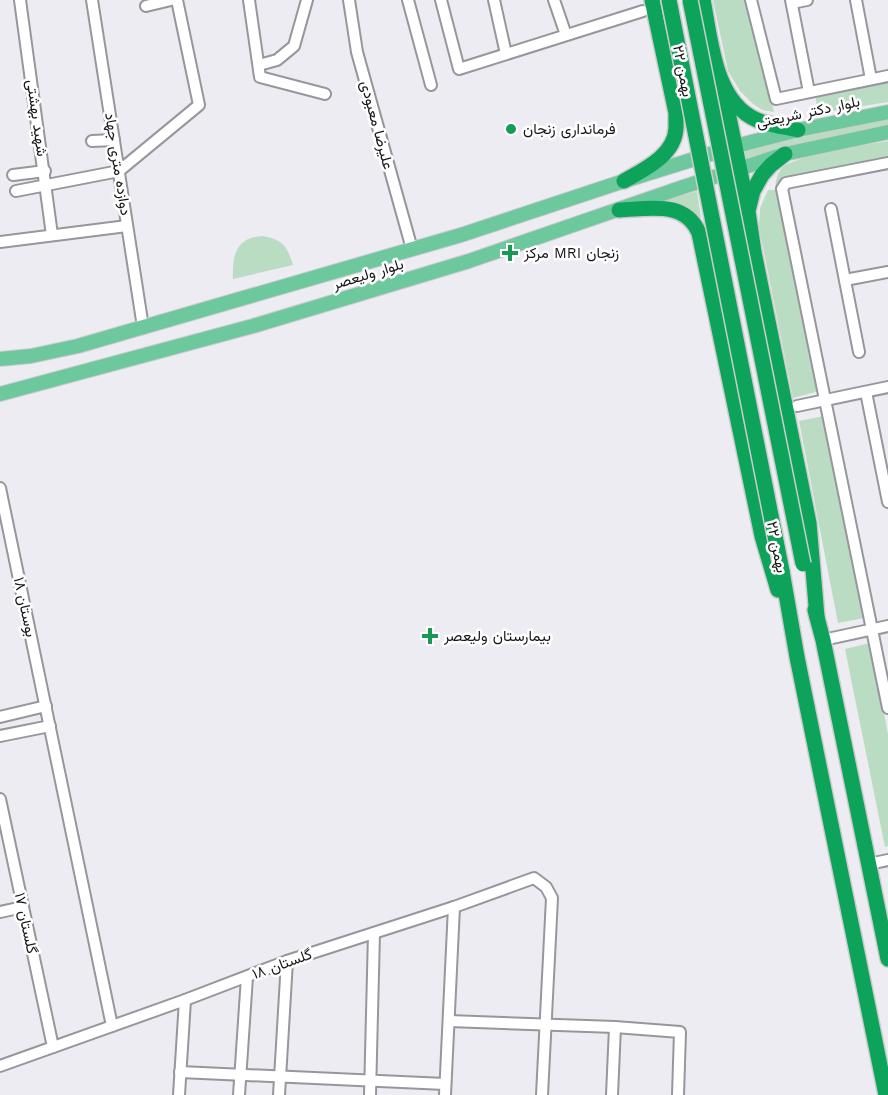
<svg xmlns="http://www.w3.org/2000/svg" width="888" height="1095" font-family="'Work Sans',Vazirmatn,sans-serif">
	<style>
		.green { fill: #badcc3 }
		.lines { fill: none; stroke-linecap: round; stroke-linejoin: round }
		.minor-casing { stroke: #97969c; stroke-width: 14 }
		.major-casing { stroke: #ccc; stroke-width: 16 }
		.highway-casing { stroke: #ccc; stroke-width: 18 }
		.minor { stroke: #fff; stroke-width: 10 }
		.major { stroke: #6ec89d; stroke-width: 14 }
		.highway { stroke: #0da35b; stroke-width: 15 }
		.highway-bridge-casing { stroke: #ccc; stroke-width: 18; stroke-linecap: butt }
		.highway-bridge { stroke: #0da35b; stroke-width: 15 }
		.poi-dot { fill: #1a9856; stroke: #fff; stroke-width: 2 }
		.labels { text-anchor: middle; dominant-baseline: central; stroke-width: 5; stroke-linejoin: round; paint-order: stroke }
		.street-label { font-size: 15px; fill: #171719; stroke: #fff }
		.poi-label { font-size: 15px; fill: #171719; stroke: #fff; text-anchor: start }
	</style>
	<rect width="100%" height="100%" fill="#eeecf3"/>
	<g class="green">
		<polygon points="713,0 746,0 774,112 762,110 752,103 740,91 728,71"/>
		<polygon points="888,81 888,102 818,113 815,93"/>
		<polygon points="888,119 888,125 743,159 742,150"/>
		<path d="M888 141V157L783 179 775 190 778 191 819 391 793 398 759 227 760 208 768 190H775C776 182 776 175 782 168 795 155 867 145 888 141Z"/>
		<polygon points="697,191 706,253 698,226 657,203"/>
		<path d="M263 236C283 240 287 246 293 265L233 279C232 255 236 237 263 236Z"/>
		<polygon points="824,416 864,618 838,623 799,421"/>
		<polygon points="870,643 888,734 888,846 885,847 845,649"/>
	</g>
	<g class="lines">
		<defs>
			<g id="minor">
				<polyline points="20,0 52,235"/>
				<polyline points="92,0 143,327"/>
				<polyline points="249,0 260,77 325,94"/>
				<polyline points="349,0 357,52 412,249"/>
				<polyline points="408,0 431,85"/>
				<polyline points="441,0 459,69 643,11"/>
				<polyline points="494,0 506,54"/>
				<polyline points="554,0 566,35"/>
				<polyline points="751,0 776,99 888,76"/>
				<polyline points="791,0 809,92"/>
				<polyline points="856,0 871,79"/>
				<polyline points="792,3 807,0"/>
				<polyline points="146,6 171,0"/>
				<polyline points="259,65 277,60 294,46 307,0"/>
				<polyline points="92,141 114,140"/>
				<polyline points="888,163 786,183 782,189 888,708"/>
				<polyline points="13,175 45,171"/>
				<polyline points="16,191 119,171 199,105 177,0"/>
				<polyline points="831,209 859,352"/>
				<polyline points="0,242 127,226"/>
				<polyline points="845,280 888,272"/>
				<polyline points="866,392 888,502"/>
				<polyline points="797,406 888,387"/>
				<polyline points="0,488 112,1026"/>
				<polyline points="823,640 888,626"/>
				<polyline points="0,717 46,706"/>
				<polyline points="0,736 50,726"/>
				<polyline points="0,799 53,1047"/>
				<polyline points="869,864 888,860"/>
				<polyline points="0,912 23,907"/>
				<polyline points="449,1021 615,1027 680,1032 678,1095"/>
				<polyline points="0,1066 185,1000 287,961 454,907 534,878 546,887 552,898 542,1095"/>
				<polyline points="180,1072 445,1084"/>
				<polyline points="179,1095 185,1000"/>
				<polyline points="239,1095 247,977"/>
				<polyline points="279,1095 287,961"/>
				<polyline points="370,1095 374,933"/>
				<polyline points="445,1095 454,907"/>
				<polyline points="612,1095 615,1027"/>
			</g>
			<g id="major">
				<polyline points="0,359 31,356 78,346 461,235 624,181 736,146 798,130 888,112"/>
				<polyline points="0,394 253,326 469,261 683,187 785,154 888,132"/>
			</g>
			<g id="highway">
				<path d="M703 0C711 39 714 102 757 120 769 125 785 127 798 130"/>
				<polyline points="724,93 747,205"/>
				<polyline points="785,154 771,165 762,175 753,191 748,211 754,252 809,523 817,617"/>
				<path d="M624 181C645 169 675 155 676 128 676 123 676 118 676 113L652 0"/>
				<path d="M619 210C649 209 685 200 699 233L762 536 778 590"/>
				<polyline points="782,571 797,657 886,1095"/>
				<polyline points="815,610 823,640 888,959"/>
			</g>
		</defs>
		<use href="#minor" class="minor-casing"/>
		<use href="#major" class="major-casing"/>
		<use href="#highway" class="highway-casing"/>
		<use href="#minor" class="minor"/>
		<use href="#major" class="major"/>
		<use href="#highway" class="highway"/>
		<defs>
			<g id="highway-bridge">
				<polyline points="669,0 782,571"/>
				<polyline points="690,0 803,564"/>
			</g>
		</defs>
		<use href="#highway-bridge" class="highway-bridge-casing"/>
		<use href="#highway-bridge" class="highway-bridge"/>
	</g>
	<g class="poi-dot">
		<circle cx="511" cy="129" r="6"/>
		<path d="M507 244h6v6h6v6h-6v6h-6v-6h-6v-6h6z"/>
		<path d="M427 627h6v6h6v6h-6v6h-6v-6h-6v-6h6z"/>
	</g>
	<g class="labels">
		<g class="street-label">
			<text transform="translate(683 71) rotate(79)">۲۲ بهمن</text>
			<text transform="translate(808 112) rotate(-12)">بلوار دکتر شریعتی</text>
			<text transform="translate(37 118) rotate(82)">شهید بهشتی</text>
			<text transform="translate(377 125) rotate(75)">علیرضا معبودی</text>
			<text transform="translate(118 164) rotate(81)">دوازده متری جهاد</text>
			<text transform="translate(368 274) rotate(-17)">بلوار ولیعصر</text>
			<text transform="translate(777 547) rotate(79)">۲۲ بهمن</text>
			<text transform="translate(25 607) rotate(78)">بوستان ۱۸</text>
			<text transform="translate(26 923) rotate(78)">گلستان ۱۷</text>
			<text transform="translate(282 964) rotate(-20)">گلستان ۱۸</text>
		</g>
		<g class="poi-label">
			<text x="523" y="129">فرمانداری زنجان</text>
			<text x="524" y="253">مرکز MRI زنجان</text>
			<text x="444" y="636">بیمارستان ولیعصر</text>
		</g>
	</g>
</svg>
